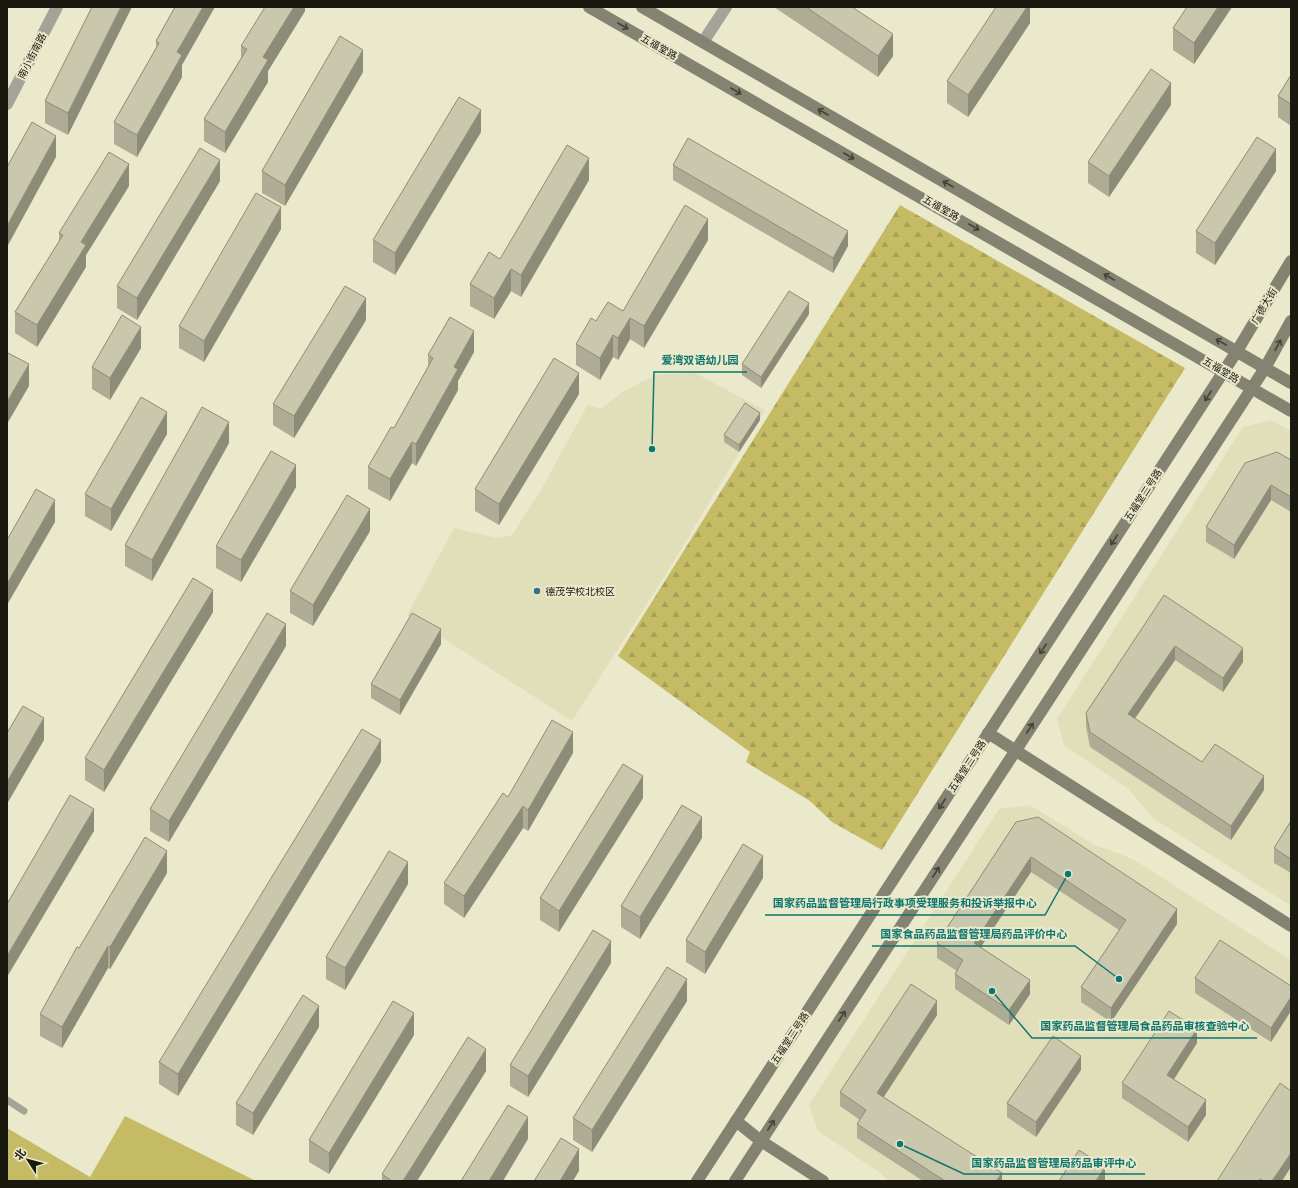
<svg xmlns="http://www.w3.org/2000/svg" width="1298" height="1188" font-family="Figtree,'Noto Sans SC',sans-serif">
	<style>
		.built { fill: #e1dfba }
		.green { fill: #c4bb64 }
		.forest { fill: url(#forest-firs) }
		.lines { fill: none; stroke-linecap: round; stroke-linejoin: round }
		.lane { stroke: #a4a397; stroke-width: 7 }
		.street { stroke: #a4a397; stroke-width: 12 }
		.secondary { stroke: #848371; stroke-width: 12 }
		.wall { fill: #aeac94 }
		.shaded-wall { fill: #8d8c78 }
		.building { fill: #cac8ac; stroke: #8d8c78 }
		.oneway { stroke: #444336 }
		.poi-dot { fill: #347187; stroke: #ebe9cc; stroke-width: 1.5 }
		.labels { text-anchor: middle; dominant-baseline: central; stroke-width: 4; stroke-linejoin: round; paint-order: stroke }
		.street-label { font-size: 10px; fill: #1a190f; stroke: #ebe9cc }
		.poi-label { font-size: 10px; fill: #1a190f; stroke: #ebe9cc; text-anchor: start }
		.leader { fill: none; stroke: #0f766e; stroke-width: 1.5 }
		.callout-dot { fill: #0f766e; stroke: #ebe9cc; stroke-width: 1.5 }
		.callout-label { font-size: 11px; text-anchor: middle; font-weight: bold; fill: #0f766e; stroke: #ebe9cc; stroke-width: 4; stroke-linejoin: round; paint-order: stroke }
	</style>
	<defs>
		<pattern id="forest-firs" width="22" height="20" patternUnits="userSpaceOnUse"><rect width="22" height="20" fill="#c4bb64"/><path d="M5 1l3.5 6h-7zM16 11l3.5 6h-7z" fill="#a8a056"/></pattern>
	</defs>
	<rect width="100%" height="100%" fill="#ebe9cc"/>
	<g class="built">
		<polygon points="695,373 765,410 671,566 572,721 407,615 454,528 497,538 512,535 542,488 588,404 601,409 624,391 655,375"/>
		<polygon points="1271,420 1291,431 1291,906 1153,818 1128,789 1064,745 1057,719 1243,427"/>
		<polygon points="1030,805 1095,845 1123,855 1136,861 1291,960 1291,1181 889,1181 880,1173 818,1131 809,1105 999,809"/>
	</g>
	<polygon class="green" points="125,1116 256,1181 7,1181 7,1128 90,1177"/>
	<polygon class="forest" points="900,205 1185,368 882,850 832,822 810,801 746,762 750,752 618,656"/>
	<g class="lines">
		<polyline class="lane" points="7,1100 24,1111"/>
		<g class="street">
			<polyline points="703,42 726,7"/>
			<polyline points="7,104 57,7"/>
		</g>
		<g class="secondary">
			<polyline points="589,7 1291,411"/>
			<polyline points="642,7 1291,383"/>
			<polyline points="988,733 1291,926"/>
			<polyline points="736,1121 761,1141 823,1181"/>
			<polyline points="697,1181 1237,351 1291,261"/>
			<polyline points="735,1181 1265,368 1291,321"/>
		</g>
	</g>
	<g class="wall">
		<polygon points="92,7 68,135 45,123 45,101"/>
		<polygon points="175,7 182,65 182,77 137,157 114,144 114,122 156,49 156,41"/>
		<polygon points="305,7 305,11 268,71 268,82 225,153 204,141 204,119 241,58 241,46"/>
		<polygon points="774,7 852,7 893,56 878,77"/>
		<polygon points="1030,7 1030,23 968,117 947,103 947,81"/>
		<polygon points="1232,7 1194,64 1173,50 1173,28"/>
		<polygon points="363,72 285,206 262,193 262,171"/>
		<polygon points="1291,75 1291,126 1278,117 1278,96"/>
		<polygon points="1171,105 1109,197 1088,183 1088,162"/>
		<polygon points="481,132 395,275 373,262 373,240"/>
		<polygon points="673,165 848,246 833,273 673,180"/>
		<polygon points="1276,171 1215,265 1196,253 1196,231"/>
		<polygon points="589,180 521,297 511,291 494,319 470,306 470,284 500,259"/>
		<polygon points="220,181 137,320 117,308 117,286"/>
		<polygon points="129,186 86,255 86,267 37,347 15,333 15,312 59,241 59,233"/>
		<polygon points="281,229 204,362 179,348 179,326"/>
		<polygon points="708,240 644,348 630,339 618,360 613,357 600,380 576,365 576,344 596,321 623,311"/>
		<polygon points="809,314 761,388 742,375 742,364"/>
		<polygon points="366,320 294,438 273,425 273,404"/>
		<polygon points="141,348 110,400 92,389 92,367"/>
		<polygon points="474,352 458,381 458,390 416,466 412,463 390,501 368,489 368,467 394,428 428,367 428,355"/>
		<polygon points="579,394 499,525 475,511 475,489"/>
		<polygon points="760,420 739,452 724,442 724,435"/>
		<polygon points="167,434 111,531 85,516 85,494"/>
		<polygon points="229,443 152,581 125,566 125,545"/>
		<polygon points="1291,460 1291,512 1271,500 1234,559 1206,542 1206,527"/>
		<polygon points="296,487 241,582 216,568 216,546"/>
		<polygon points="370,531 313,626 290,613 290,591"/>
		<polygon points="1164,595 1243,662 1223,692 1175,660 1135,719 1202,762 1264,790 1231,840 1090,747 1086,727 1086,713"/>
		<polygon points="213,612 104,792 85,780 85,758"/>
		<polygon points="1291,622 1291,639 1290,638 1290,624"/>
		<polygon points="441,644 400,715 371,698 371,684"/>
		<polygon points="286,646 169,842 150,831 150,809"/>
		<polygon points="573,753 528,831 523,828 464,918 444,904 444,883 508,797"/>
		<polygon points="381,762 178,1096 159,1084 159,1062"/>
		<polygon points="643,798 559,932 540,920 540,898"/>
		<polygon points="1291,821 1291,873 1274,863 1274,848"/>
		<polygon points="1016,822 1177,924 1111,1022 1081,1002 1081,987 1119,930 1031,872 981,947 1030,994 1009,1025 955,989 955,974 957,971 937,958 937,943"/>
		<polygon points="702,838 640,939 621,927 621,906"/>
		<polygon points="167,873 110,969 108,968 62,1048 40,1036 40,1014 79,948"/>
		<polygon points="763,878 705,974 686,962 686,940"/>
		<polygon points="408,884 345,990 326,979 326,957"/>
		<polygon points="611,963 528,1097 510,1086 510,1065"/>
		<polygon points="1195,978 1291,986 1271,1042 1195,993"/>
		<polygon points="687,1001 592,1152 573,1140 573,1118"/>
		<polygon points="937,1015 884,1097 1002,1181 923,1181 857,1138 857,1124 860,1120 840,1106 840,1092"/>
		<polygon points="319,1027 253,1135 236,1125 236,1103"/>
		<polygon points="414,1035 329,1174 309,1162 309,1140"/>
		<polygon points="1197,1043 1174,1079 1206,1115 1188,1142 1122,1098 1122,1083"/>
		<polygon points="1081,1070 1036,1137 1007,1117 1007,1103"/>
		<polygon points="486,1071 417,1181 382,1181 382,1174"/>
	</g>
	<g class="shaded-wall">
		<polygon points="121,7 132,7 68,135 68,113"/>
		<polygon points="203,7 215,7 182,65 182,77 137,157 137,135 177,52"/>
		<polygon points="294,7 305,7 305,11 268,71 268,82 225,153 225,132 263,57"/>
		<polygon points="1027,7 1030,7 1030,23 968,117 968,95"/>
		<polygon points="1218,7 1232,7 1194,64 1194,43"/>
		<polygon points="893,34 893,56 878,77 878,56"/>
		<polygon points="363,50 363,72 285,206 285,185"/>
		<polygon points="1171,83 1171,105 1109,197 1109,176"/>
		<polygon points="481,110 481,132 395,275 395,253"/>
		<polygon points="56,136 56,157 7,247 7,226"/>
		<polygon points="1276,149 1276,171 1215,265 1215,243"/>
		<polygon points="589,158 589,180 521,297 521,275"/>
		<polygon points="220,160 220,181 137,320 137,298"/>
		<polygon points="129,164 129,186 86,255 86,267 37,347 37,325 81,242"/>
		<polygon points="281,207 281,229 204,362 204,341"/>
		<polygon points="708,219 708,240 644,348 644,326"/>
		<polygon points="848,231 848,246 833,273 833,258"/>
		<polygon points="511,269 511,291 494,319 494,298"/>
		<polygon points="366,298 366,320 294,438 294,416"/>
		<polygon points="809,303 809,314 761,388 761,377"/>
		<polygon points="630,318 630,339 618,360 618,338"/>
		<polygon points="141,327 141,348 110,400 110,378"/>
		<polygon points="474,331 474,352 458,381 458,390 416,466 416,444 454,367"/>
		<polygon points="613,335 613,357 600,380 600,358"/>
		<polygon points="29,364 29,386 7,424 7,402"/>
		<polygon points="579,373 579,394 499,525 499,504"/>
		<polygon points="167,412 167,434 111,531 111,509"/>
		<polygon points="760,413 760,420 739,452 739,445"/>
		<polygon points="229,422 229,443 152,581 152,560"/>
		<polygon points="412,442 412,463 390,501 390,479"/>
		<polygon points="296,465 296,487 241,582 241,560"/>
		<polygon points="1271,485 1271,500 1234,559 1234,545"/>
		<polygon points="55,500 55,522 7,605 7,584"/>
		<polygon points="370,509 370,531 313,626 313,605"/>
		<polygon points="213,590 213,612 104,792 104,770"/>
		<polygon points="286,624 286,646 169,842 169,821"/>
		<polygon points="441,629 441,644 400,715 400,700"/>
		<polygon points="1175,646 1175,660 1128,728 1128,714"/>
		<polygon points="1243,648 1243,662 1223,692 1223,678"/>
		<polygon points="44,718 44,740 7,804 7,782"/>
		<polygon points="573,732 573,753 528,831 528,810"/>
		<polygon points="381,740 381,762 178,1096 178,1074"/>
		<polygon points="643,776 643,798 559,932 559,911"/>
		<polygon points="1264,776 1264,790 1231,840 1231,826"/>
		<polygon points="523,806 523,828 464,918 464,896"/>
		<polygon points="94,809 94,831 7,977 7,956"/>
		<polygon points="702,817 702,838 640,939 640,917"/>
		<polygon points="167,851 167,873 110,969 110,947"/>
		<polygon points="763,856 763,878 705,974 705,952"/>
		<polygon points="1031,857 1031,872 974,957 974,943"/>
		<polygon points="408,862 408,884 345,990 345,968"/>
		<polygon points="1177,909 1177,924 1111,1022 1111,1008"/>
		<polygon points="611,941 611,963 528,1097 528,1076"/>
		<polygon points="108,946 108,968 62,1048 62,1027"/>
		<polygon points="687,979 687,1001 592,1152 592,1130"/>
		<polygon points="1030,980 1030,994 1009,1025 1009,1010"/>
		<polygon points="1291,997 1291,1011 1271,1042 1271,1028"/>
		<polygon points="937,1001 937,1015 877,1107 877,1093"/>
		<polygon points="319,1006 319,1027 253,1135 253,1113"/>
		<polygon points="414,1013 414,1035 329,1174 329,1153"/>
		<polygon points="1197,1029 1197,1043 1167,1090 1167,1075"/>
		<polygon points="486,1049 486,1071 417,1181 403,1181"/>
		<polygon points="1081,1056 1081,1070 1036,1137 1036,1122"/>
		<polygon points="1206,1100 1206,1115 1188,1142 1188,1127"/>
		<polygon points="528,1117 528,1139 503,1181 489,1181"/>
		<polygon points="579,1149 579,1171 573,1181 560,1181"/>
		<polygon points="1291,1153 1291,1167 1282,1181 1272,1181"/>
		<polygon points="1105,1167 1105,1181 1096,1181"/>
		<polygon points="1002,1173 1002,1181 996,1181"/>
	</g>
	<g class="building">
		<polygon points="92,7 121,7 68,113 45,101"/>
		<polygon points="175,7 203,7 177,52 182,55 137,135 114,122 159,43 156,41"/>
		<polygon points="265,7 294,7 263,57 268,60 225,132 204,119 247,49 241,46"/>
		<polygon points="806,7 852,7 893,34 878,56"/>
		<polygon points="996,7 1027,7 968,95 947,81"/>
		<polygon points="1187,7 1218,7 1194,43 1173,28"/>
		<polygon points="340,36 363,50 285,185 262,171"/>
		<polygon points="1151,69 1171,83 1109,176 1088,162"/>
		<polygon points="1291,75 1291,104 1278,96"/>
		<polygon points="459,97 481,110 395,253 373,240"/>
		<polygon points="32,122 56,136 7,226 7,167"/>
		<polygon points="1257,137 1276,149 1215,243 1196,231"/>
		<polygon points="688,138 848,231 833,258 673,165"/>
		<polygon points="567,145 589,158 521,275 511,269 494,298 470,284 489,252 500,259"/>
		<polygon points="200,148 220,160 137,298 117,286"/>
		<polygon points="109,152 129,164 81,242 86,245 37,325 15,312 63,235 59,233"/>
		<polygon points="256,193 281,207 204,341 179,326"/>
		<polygon points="685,205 708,219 644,326 630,318 618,338 613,335 600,358 576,344 591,318 596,321 608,302 623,311"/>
		<polygon points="345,286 366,298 294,416 273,404"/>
		<polygon points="789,291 809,303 761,377 742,364"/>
		<polygon points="122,315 141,327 110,378 92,367"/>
		<polygon points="450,317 474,331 454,367 458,369 416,444 412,442 390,479 368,467 391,427 394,428 433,358 428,355"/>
		<polygon points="8,353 29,364 7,402 7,355"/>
		<polygon points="554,358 579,373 499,504 475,489"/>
		<polygon points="141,397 167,412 111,509 85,494"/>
		<polygon points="745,403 760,413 739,445 724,435"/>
		<polygon points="202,407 229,422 152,560 125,545"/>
		<polygon points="271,451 296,465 241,560 216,546"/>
		<polygon points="1277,452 1291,460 1291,497 1271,485 1234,545 1206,527 1245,463"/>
		<polygon points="36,489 55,500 7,584 7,540"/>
		<polygon points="347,495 370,509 313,605 290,591"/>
		<polygon points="193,578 213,590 104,770 85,758"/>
		<polygon points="1164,595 1243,648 1223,678 1175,646 1128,714 1202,762 1215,744 1264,776 1231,826 1090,732 1086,713"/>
		<polygon points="267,613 286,624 169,821 150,809"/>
		<polygon points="412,613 441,629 400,700 371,684"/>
		<polygon points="23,706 44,718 7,782 7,733"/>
		<polygon points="552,720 573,732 528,810 523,806 464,896 444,883 503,793 508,797"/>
		<polygon points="362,729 381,740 178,1074 159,1062"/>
		<polygon points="623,764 643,776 559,911 540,898"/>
		<polygon points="70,795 94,809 7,956 7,904"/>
		<polygon points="682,805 702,817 640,917 621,906"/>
		<polygon points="1038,817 1177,909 1111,1008 1081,987 1126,920 1031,857 974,943 1030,980 1009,1010 955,974 963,960 937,943 1016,822"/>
		<polygon points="1291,821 1291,859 1274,848"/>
		<polygon points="145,837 167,851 110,947 108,946 62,1027 40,1014 77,947 79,948"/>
		<polygon points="743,844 763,856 705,952 686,940"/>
		<polygon points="389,851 408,862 345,968 326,957"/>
		<polygon points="593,930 611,941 528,1076 510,1065"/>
		<polygon points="1220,940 1291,986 1291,997 1271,1028 1195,978"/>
		<polygon points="667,967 687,979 592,1130 573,1118"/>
		<polygon points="911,984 937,1001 877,1093 1002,1173 996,1181 945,1181 857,1124 866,1110 840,1092"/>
		<polygon points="303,995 319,1006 253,1113 236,1103"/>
		<polygon points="393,1001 414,1013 329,1153 309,1140"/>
		<polygon points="1169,1011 1197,1029 1167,1075 1206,1100 1188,1127 1122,1083"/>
		<polygon points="1053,1036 1081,1056 1036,1122 1007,1103"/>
		<polygon points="468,1037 486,1049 403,1181 392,1181 382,1174"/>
		<polygon points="1280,1083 1291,1091 1291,1153 1272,1181 1264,1181 1260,1179 1258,1181 1217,1181"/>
		<polygon points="508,1105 528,1117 489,1181 461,1181"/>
		<polygon points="561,1138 579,1149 560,1181 534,1181"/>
		<polygon points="1079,1150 1105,1167 1096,1181 1059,1181"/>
	</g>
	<defs><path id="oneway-shaft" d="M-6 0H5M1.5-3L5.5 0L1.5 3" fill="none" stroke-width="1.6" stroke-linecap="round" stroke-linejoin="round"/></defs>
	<g class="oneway">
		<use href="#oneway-shaft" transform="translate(623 26) rotate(30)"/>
		<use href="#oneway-shaft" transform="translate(736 91) rotate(30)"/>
		<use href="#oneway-shaft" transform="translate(823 112) rotate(-150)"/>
		<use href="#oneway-shaft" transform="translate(849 156) rotate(30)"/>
		<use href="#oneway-shaft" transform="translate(948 184) rotate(-150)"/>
		<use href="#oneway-shaft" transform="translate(974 227) rotate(30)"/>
		<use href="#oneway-shaft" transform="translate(1109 277) rotate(-150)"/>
		<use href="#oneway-shaft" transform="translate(1221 342) rotate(-150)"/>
		<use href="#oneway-shaft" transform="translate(1278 345) rotate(-61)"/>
		<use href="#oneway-shaft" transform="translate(1208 396) rotate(123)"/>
		<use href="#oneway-shaft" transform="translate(1114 540) rotate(123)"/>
		<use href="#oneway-shaft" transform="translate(1043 649) rotate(123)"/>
		<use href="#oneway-shaft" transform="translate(1030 728) rotate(-57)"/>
		<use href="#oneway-shaft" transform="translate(942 804) rotate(123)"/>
		<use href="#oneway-shaft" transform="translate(936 872) rotate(-57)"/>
		<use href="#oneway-shaft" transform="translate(842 1016) rotate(-57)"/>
		<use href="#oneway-shaft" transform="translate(771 1125) rotate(-57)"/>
	</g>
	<circle class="poi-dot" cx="537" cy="591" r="4"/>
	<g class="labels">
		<g class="street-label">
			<text transform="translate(659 47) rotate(30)">五福堂路</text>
			<text transform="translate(32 56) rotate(-63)">南小街南路</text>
			<text transform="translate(941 208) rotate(30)">五福堂路</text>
			<text transform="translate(1264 306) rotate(-59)">广德大街</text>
			<text transform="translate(1221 370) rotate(31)">五福堂路</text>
			<text transform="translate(1143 495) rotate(-57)">五福堂二号路</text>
			<text transform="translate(967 766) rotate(-57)">五福堂二号路</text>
			<text transform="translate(790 1038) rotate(-57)">五福堂二号路</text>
		</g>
		<g class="poi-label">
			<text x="545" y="591">德茂学校北校区</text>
		</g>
	</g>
	<path class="leader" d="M652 449L654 372H747M1068 874L1045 915H765M1119 979L1075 946H872M992 991L1032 1038H1257M900 1144L964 1174H1145"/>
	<g class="callout-dot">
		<circle cx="652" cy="449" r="4"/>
		<circle cx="1068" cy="874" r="4"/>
		<circle cx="1119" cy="979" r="4"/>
		<circle cx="992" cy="991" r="4"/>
		<circle cx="900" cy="1144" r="4"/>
	</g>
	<g class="callout-label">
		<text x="700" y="364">爱湾双语幼儿园</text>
		<text x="905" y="907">国家药品监督管理局行政事项受理服务和投诉举报中心</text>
		<text x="974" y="938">国家食品药品监督管理局药品评价中心</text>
		<text x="1145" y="1030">国家药品监督管理局食品药品审核查验中心</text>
		<text x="1054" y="1167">国家药品监督管理局药品审评中心</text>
	</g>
	<rect width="1298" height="1188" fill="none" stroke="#1a190f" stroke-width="16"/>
	<g transform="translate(28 1160) rotate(306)" stroke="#ebe9cc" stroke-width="3" paint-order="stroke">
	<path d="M0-3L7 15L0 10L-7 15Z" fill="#1a190f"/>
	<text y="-6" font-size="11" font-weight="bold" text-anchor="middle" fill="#1a190f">北</text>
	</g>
</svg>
